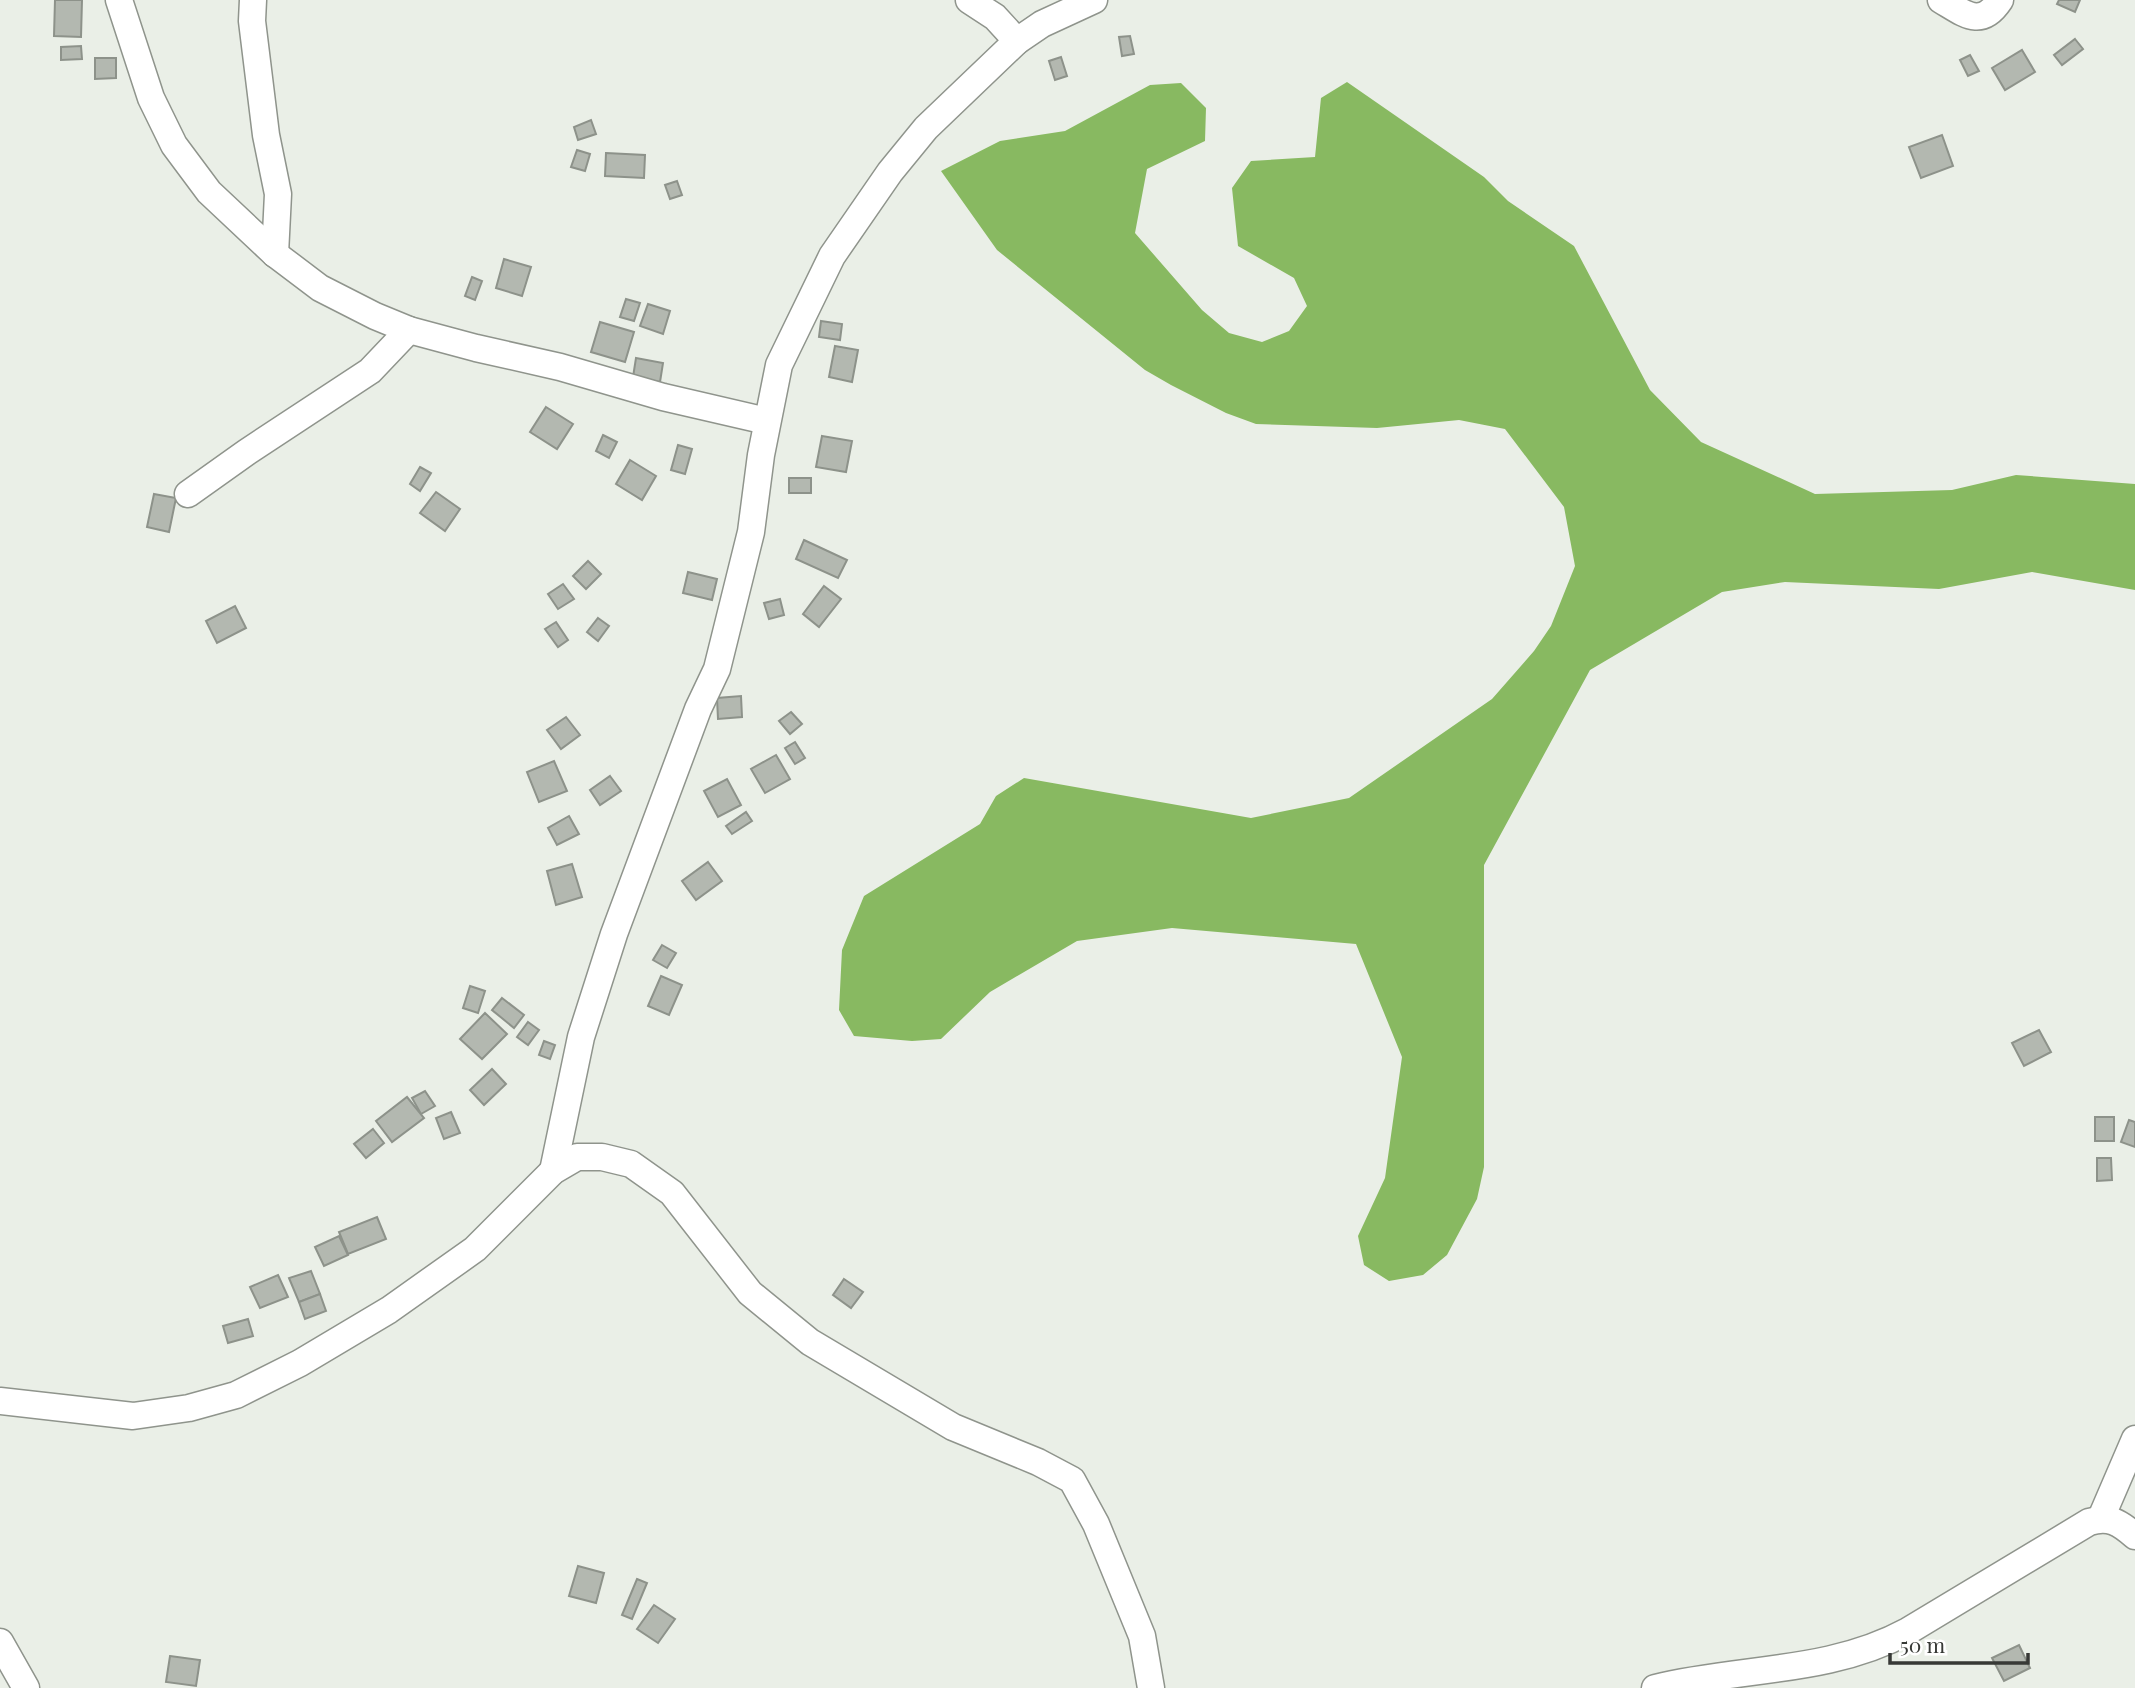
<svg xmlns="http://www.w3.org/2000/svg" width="2135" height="1688" font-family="'Playfair Display',serif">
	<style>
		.forest { fill: #88b961 }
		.building { fill: #b3b8b0; stroke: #8d928a; stroke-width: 2 }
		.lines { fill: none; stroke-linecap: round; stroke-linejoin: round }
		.minor-casing { stroke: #8f948c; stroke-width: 29 }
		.minor { stroke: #fff; stroke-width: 26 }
	</style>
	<rect width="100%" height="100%" fill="#eaefe7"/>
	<polygon class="forest" points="1347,82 1484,177 1508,201 1574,246 1650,390 1701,442 1815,494 1952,490 2016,475 2135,484 2135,590 2032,572 1939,589 1785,582 1722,592 1590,670 1484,865 1484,1167 1477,1199 1447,1255 1423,1275 1389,1281 1364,1265 1358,1236 1385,1178 1402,1057 1356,944 1172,928 1077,941 990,992 941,1039 912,1041 854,1036 839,1010 842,950 864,896 980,824 996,796 1024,778 1251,818 1349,798 1492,699 1534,651 1551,626 1575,566 1564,507 1505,429 1459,420 1377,428 1256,424 1226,413 1171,385 1145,370 997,250 941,171 1000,141 1065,131 1150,85 1181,83 1206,108 1205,141 1147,169 1135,233 1202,310 1229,333 1262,342 1289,331 1307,306 1294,278 1238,246 1232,188 1251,161 1315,157 1321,98"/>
	<g class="building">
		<polygon points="55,0 82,0 81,37 54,36"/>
		<polygon points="2059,0 2080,0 2075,12 2057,4"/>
		<polygon points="1130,36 1134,54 1122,56 1119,37"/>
		<polygon points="2075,39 2083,49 2062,65 2054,55"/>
		<polygon points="81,46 82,59 61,60 61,47"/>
		<polygon points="2022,50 2035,72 2005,90 1992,68"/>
		<polygon points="1970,55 1979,71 1968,76 1960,60"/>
		<polygon points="1061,57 1067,76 1055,80 1049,61"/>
		<polygon points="95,58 116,58 116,78 95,79"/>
		<polygon points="591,120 596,134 578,140 574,127"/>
		<polygon points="1942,135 1953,166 1921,178 1909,147"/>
		<polygon points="577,150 590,154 585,171 571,167"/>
		<polygon points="606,153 645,155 644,178 605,176"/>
		<polygon points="677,181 682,195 670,199 665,185"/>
		<polygon points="504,259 531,267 522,296 496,288"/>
		<polygon points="472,277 482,281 475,300 465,296"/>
		<polygon points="626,299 640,303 634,321 620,317"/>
		<polygon points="648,304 670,311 663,334 640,326"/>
		<polygon points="821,321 842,324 840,340 819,337"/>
		<polygon points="600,322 634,332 625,362 591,352"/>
		<polygon points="835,346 858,350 852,382 829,377"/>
		<polygon points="636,358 663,363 660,382 633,377"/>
		<polygon points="546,407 573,424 557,449 530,432"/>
		<polygon points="603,435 617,442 609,458 596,451"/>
		<polygon points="822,436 852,441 846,472 816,467"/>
		<polygon points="678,445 692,449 685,474 671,470"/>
		<polygon points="630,460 656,476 642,500 616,484"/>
		<polygon points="420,467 431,473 420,491 410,484"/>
		<rect x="789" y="478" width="22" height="15"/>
		<polygon points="436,492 460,509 445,531 420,513"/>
		<polygon points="154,494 176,498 169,532 147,527"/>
		<polygon points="804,540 847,560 838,578 796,559"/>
		<polygon points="588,561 601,574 586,589 573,576"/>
		<polygon points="688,572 717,579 712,600 683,593"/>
		<polygon points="563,584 574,599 558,609 548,594"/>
		<polygon points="824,586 841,599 819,627 803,614"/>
		<polygon points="780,599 784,615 769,619 764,603"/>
		<polygon points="235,606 246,628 217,643 206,621"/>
		<polygon points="598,618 609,626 598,641 587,632"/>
		<polygon points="556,622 568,640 558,647 545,629"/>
		<polygon points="741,696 742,717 718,719 717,698"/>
		<polygon points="791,712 802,724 790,734 779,721"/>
		<polygon points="566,717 580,735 561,749 547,730"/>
		<polygon points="795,742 805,758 795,764 785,748"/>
		<polygon points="776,755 790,779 765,793 751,769"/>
		<polygon points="554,761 567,791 539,802 527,772"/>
		<polygon points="610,776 621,791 600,805 590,790"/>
		<polygon points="727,779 741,805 718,817 704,791"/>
		<polygon points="746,812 752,821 732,834 726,826"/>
		<polygon points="569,816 579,834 557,845 548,828"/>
		<polygon points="708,862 722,881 696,900 682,881"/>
		<polygon points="572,864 582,897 556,905 547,871"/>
		<polygon points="662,945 676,953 667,968 653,960"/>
		<polygon points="661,976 682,985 669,1015 648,1006"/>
		<polygon points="470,986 485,991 478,1013 463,1008"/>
		<polygon points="502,998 524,1015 514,1028 492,1010"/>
		<polygon points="485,1013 507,1034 482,1059 460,1039"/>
		<polygon points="528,1022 539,1030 528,1045 517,1037"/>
		<polygon points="2039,1030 2051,1052 2024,1066 2012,1043"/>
		<polygon points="544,1041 555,1045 550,1059 539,1055"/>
		<polygon points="492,1069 506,1084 484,1105 470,1090"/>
		<polygon points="425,1091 435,1106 421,1114 412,1098"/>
		<polygon points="407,1097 424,1118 392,1142 376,1121"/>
		<polygon points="451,1112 460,1133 444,1139 436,1118"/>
		<rect x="2095" y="1117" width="19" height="24"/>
		<polygon points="2129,1120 2135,1122 2135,1147 2121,1142"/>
		<polygon points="373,1129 384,1143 366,1158 354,1144"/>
		<polygon points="2097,1158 2111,1158 2112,1180 2097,1181"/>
		<polygon points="377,1217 386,1239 348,1254 339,1232"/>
		<polygon points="339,1236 348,1255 324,1266 315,1247"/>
		<polygon points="311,1271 320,1294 299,1302 289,1278"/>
		<polygon points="278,1275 288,1297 260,1308 250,1287"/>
		<polygon points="844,1279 863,1292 851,1308 833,1295"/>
		<polygon points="320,1294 326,1311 305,1319 299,1302"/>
		<polygon points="248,1319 253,1336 228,1343 223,1326"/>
		<polygon points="578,1566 604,1573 596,1603 569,1596"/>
		<polygon points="637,1579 647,1583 632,1619 622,1615"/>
		<polygon points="654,1605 675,1619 658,1643 637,1629"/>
		<polygon points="2019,1645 2030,1668 2004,1681 1992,1658"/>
		<polygon points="170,1656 200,1660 196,1686 166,1682"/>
	</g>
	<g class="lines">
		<defs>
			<g id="minor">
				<polyline points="119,0 151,98 174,145 209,192 275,254 320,288 375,316 409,330 476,348 560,367 663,397 767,421"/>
				<polyline points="253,0 252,21 266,135 278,194 275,254"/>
				<polyline points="969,0 995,17 1017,41"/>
				<path d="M1941 0C1965 14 1981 29 2000 0"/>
				<polyline points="188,494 247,452 370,371 409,330"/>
				<polyline points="553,1171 581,1037 614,934 698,709 717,669 751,532 761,455 779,365 832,256 890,172 926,128 1017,41 1042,24 1094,0"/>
				<polyline points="0,1401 133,1416 189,1408 236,1395 300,1363 389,1310 475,1249 553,1171 577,1157 602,1157 631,1164 672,1193 750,1293 810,1342 953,1427 1038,1462 1072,1480 1096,1524 1142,1636 1151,1688"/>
				<polyline points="2101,1518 2135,1439"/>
				<polyline points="0,1642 26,1688"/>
				<path d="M1655 1688C1740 1667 1829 1674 1908 1631L2089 1522C2109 1516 2119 1522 2135 1536"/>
			</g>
		</defs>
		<use href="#minor" class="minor-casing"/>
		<use href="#minor" class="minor"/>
	</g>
	<path d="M1890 1653v10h138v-10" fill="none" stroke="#373936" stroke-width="3.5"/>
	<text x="1900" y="1653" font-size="21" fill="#373936" stroke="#ffffff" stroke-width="5" paint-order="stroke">50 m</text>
</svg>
